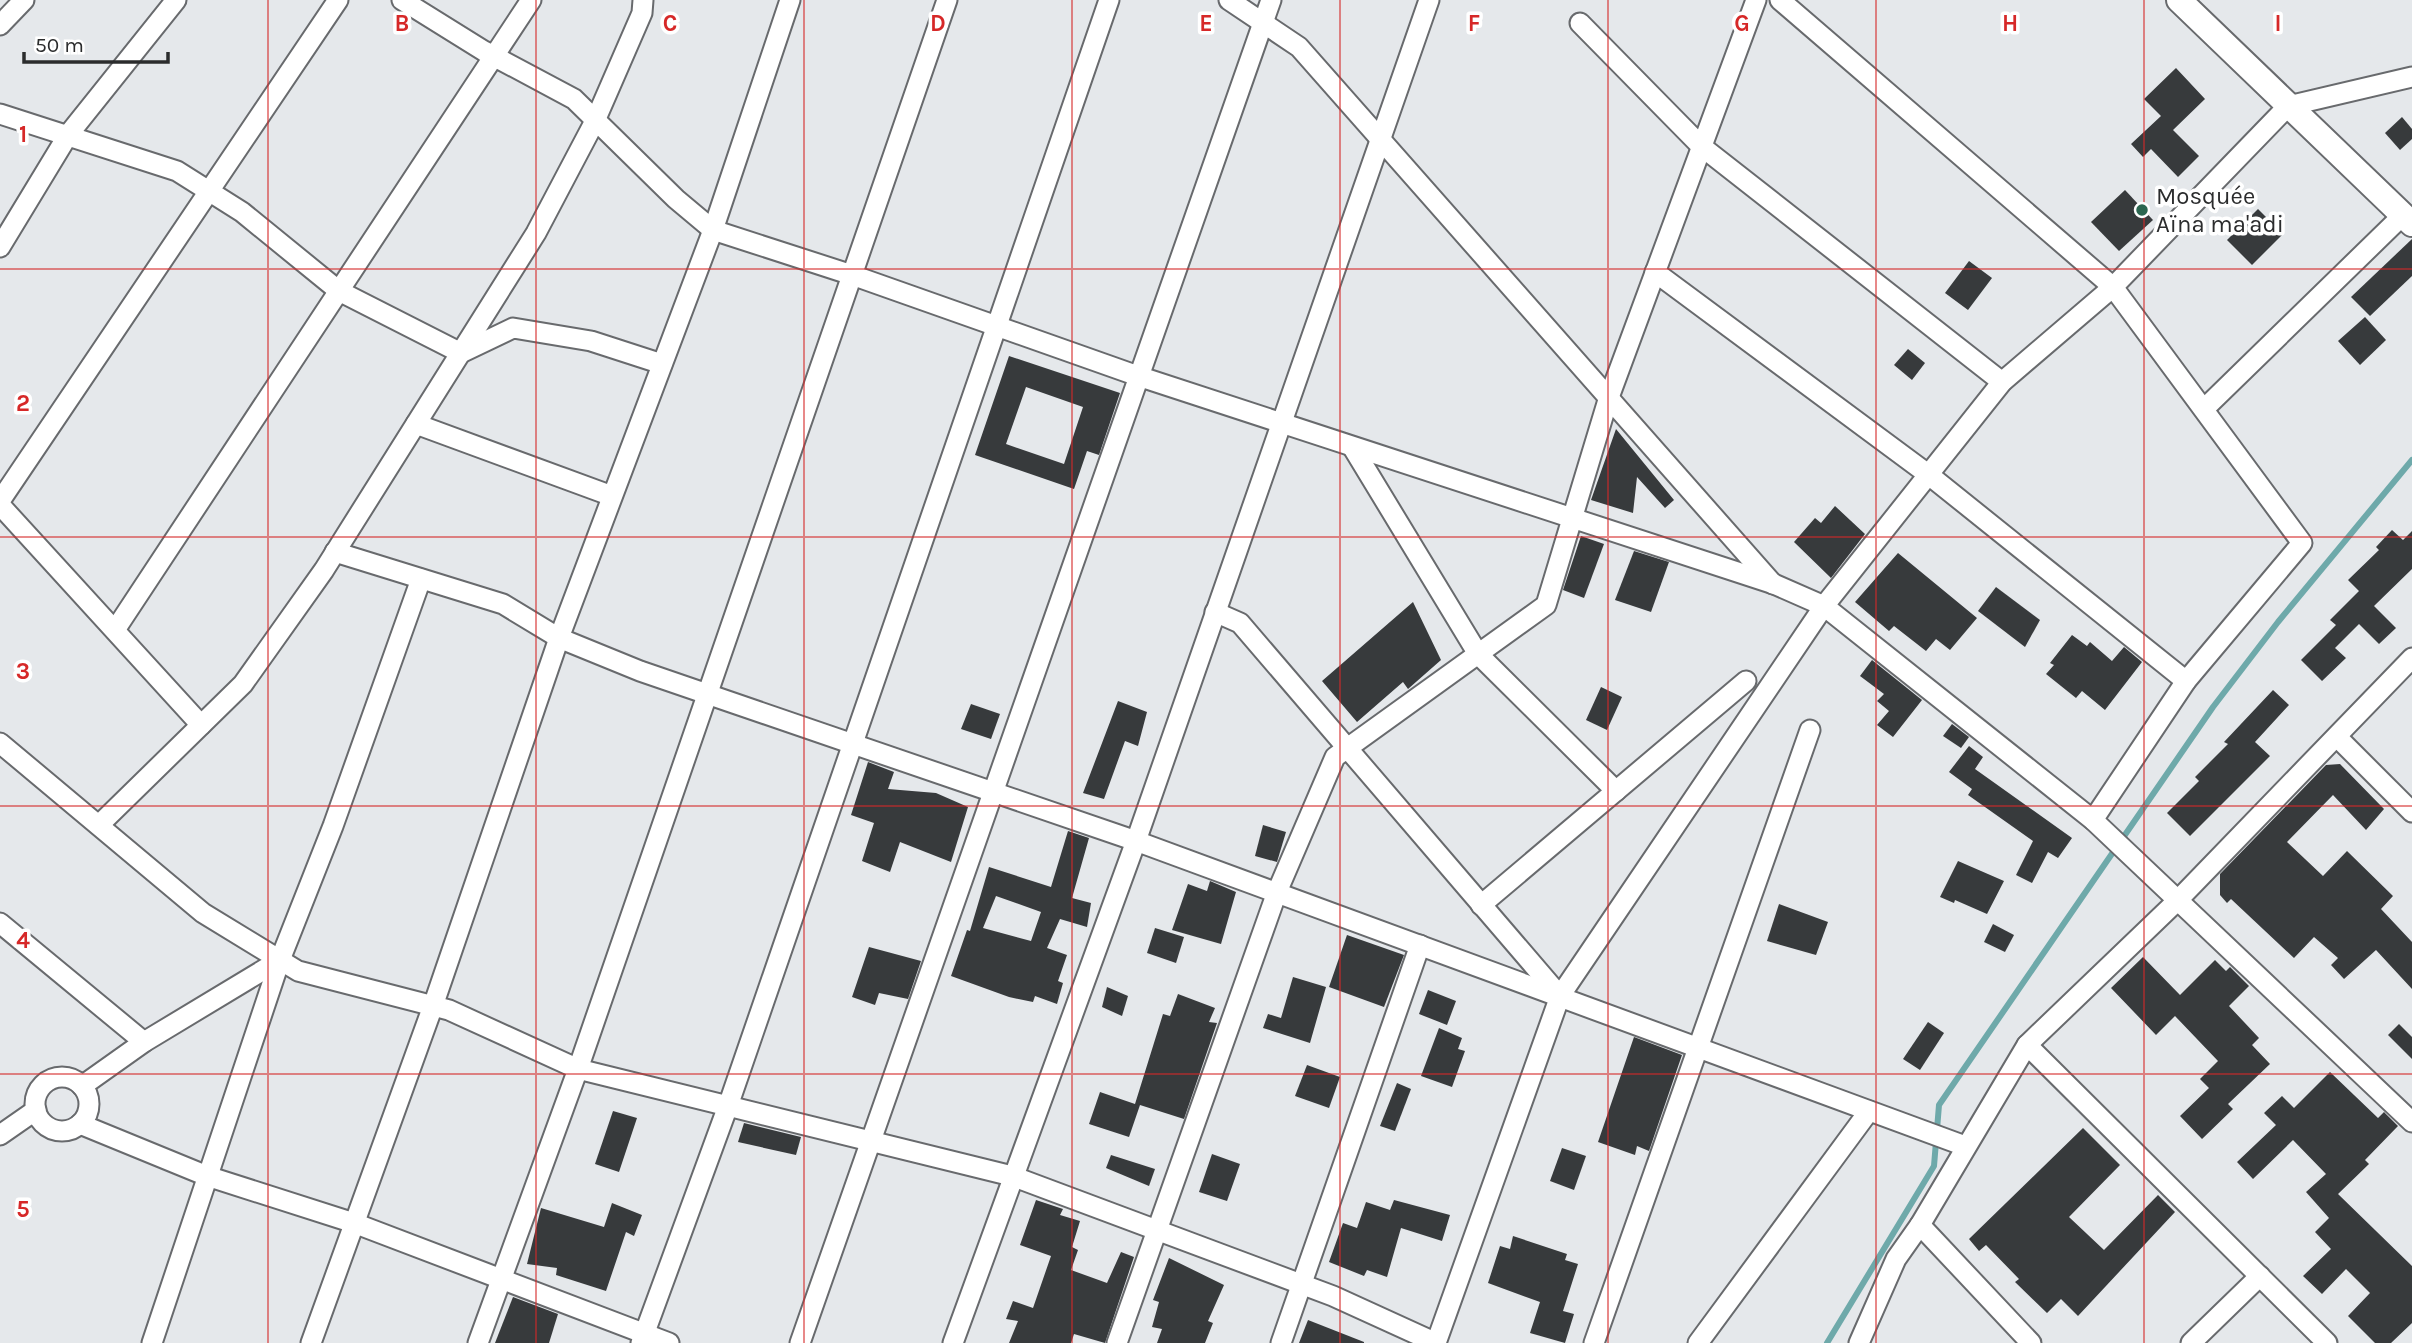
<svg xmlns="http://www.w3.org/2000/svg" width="2412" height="1343" font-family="Karla,sans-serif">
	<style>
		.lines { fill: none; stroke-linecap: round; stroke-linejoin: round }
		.stream { stroke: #6ea9aa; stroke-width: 6 }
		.building { fill: #373a3c; fill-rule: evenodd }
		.minor-casing { stroke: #686a6d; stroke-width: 23 }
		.tertiary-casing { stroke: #686a6d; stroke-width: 28 }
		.minor { stroke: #fff; stroke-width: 19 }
		.tertiary { stroke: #fff; stroke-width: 24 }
		.grid { fill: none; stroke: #d62828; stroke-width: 2; stroke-opacity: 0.55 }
		.poi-dot { fill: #2b6650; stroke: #fff; stroke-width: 2.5 }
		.labels { text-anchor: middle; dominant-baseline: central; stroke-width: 7; stroke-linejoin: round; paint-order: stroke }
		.poi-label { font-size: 24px; fill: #2b2c2d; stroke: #fff; text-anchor: start }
		.grid-label { font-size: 23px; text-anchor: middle; font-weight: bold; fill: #d62828; stroke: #fff; stroke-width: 7; stroke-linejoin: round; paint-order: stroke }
	</style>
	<rect width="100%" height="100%" fill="#e5e8eb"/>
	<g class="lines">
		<polyline class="stream" points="1827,1343 1934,1166 1939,1105 2213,707 2278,622 2412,460"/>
	</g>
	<g class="building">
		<polygon points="2176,68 2205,99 2173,130 2199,156 2178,177 2151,149 2143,157 2131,144 2161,116 2144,99"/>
		<polygon points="2402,117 2412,129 2412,139 2400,150 2385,133"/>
		<polygon points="2125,190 2153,220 2119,251 2091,222"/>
		<polygon points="2258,209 2283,234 2252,265 2227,240"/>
		<polygon points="2412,239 2412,276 2370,316 2351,297"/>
		<polygon points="1969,261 1992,278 1968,310 1945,293"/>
		<polygon points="2365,317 2386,340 2360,365 2338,341"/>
		<polygon points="1908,349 1925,363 1912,380 1894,365"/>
		<path d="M1009 356 1120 393 1099 455 1087 451 1074 489 975 455ZM1026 387 1083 407 1064 464 1006 444Z"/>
		<polygon points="1616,429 1674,500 1665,508 1637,477 1633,513 1591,500"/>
		<polygon points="1835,506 1865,534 1831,578 1794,542 1815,518 1821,523"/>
		<polygon points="2392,530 2403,540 2412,531 2412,569 2374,606 2396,628 2379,644 2359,624 2335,648 2346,658 2322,681 2301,660 2336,625 2330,620 2359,591 2348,580 2379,550 2376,547"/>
		<polygon points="1581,536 1604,544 1584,598 1563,590"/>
		<polygon points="1634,551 1669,562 1651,612 1615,600"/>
		<polygon points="1898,553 1977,618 1950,650 1936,639 1926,651 1894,626 1889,631 1855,602"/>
		<polygon points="1996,587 2040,620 2025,647 1978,611"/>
		<polygon points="1413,602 1441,660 1408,689 1403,682 1357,722 1322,681"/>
		<polygon points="2072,635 2087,646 2090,642 2112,661 2124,647 2142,662 2105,710 2082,691 2076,698 2046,674 2054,665 2050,663"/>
		<polygon points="1872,660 1922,700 1893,737 1877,725 1889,711 1877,701 1884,694 1860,676"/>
		<polygon points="1601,687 1622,697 1607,730 1586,720"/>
		<polygon points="2273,690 2289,705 2255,742 2270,756 2190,836 2167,813 2199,781 2195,777 2228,744 2224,742"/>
		<polygon points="1118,701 1147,712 1138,746 1125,741 1104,799 1083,793"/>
		<polygon points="971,704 1000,714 991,739 961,729"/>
		<polygon points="1952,724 1969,737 1961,748 1943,736"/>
		<polygon points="1969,746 1983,757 1975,769 2072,838 2058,858 2048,852 2032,883 2016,875 2033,841 1968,795 1972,789 1949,772"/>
		<polygon points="868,762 894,772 888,789 936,793 968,807 951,862 900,842 890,872 862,861 874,823 851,815"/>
		<polygon points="2340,764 2384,809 2366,830 2333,795 2287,842 2323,876 2347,851 2393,896 2381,909 2412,942 2412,989 2376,950 2344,979 2331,965 2338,958 2314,937 2294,958 2231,899 2227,903 2220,895 2220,874 2326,765"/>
		<polygon points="1263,825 1286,832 1277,862 1255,856"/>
		<path d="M1068 831 1089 838 1072 898 1091 903 1087 927 1060 919 1047 948 1067 955 1058 981 1063 983 1057 1004 1035 996 1033 1002 1009 997 951 976 967 930 970 931 989 867 1051 887ZM996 896 1041 912 1031 941 983 928Z"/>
		<polygon points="1958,861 2004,881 1987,914 1955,900 1954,903 1940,897"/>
		<polygon points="1210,881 1236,892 1221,944 1172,930 1188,884 1207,891"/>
		<polygon points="1779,904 1828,922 1816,955 1767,941"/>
		<polygon points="1993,924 2014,935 2005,952 1984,942"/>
		<polygon points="1155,928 1184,937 1176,963 1147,953"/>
		<polygon points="1347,935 1404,955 1384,1007 1329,987"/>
		<polygon points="869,947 921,961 908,999 879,993 875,1005 852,997"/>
		<polygon points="2143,957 2180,995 2215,960 2226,971 2230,967 2249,986 2229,1006 2259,1038 2252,1045 2270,1064 2228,1104 2233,1109 2202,1139 2180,1116 2209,1088 2200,1079 2218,1061 2175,1016 2156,1035 2111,988"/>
		<polygon points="1293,977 1326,987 1310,1043 1263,1028 1268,1014 1281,1018"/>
		<polygon points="1107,987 1128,996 1122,1016 1102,1007"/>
		<polygon points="1428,990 1456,1001 1447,1025 1419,1014"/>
		<polygon points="1178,994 1215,1008 1209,1022 1217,1023 1184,1119 1140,1105 1129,1137 1089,1124 1100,1092 1135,1104 1163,1014 1170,1016"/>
		<polygon points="1928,1022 1944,1033 1920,1070 1903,1059"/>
		<polygon points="2399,1024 2412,1037 2412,1059 2388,1035"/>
		<polygon points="1439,1028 1462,1038 1458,1049 1465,1051 1452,1087 1421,1076"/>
		<polygon points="1634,1037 1682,1055 1649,1151 1637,1146 1635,1155 1598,1142"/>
		<polygon points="1307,1065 1340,1077 1329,1108 1295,1096"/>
		<polygon points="2330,1072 2378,1118 2384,1112 2398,1126 2365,1160 2369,1164 2338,1194 2412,1266 2412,1323 2391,1343 2375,1343 2348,1316 2370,1293 2346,1269 2322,1294 2303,1276 2331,1249 2315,1232 2329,1218 2306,1192 2326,1174 2293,1140 2253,1179 2237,1162 2276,1125 2264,1113 2282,1096 2294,1108"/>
		<polygon points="1397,1083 1411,1089 1395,1131 1380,1126"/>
		<polygon points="613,1111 637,1118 619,1172 595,1164"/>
		<polygon points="744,1123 801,1137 796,1155 738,1142"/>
		<polygon points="2083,1128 2120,1165 2069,1217 2104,1250 2158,1195 2175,1212 2078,1316 2061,1299 2047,1313 2015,1282 2019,1279 1986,1245 1979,1251 1969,1239"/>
		<polygon points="1562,1148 1586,1156 1574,1190 1550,1181"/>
		<polygon points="1212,1154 1240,1164 1227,1201 1199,1192"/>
		<polygon points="1111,1155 1155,1169 1149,1186 1106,1168"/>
		<polygon points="1036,1200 1063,1209 1060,1215 1080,1221 1072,1247 1078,1250 1071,1270 1107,1283 1121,1252 1134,1257 1105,1343 1074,1334 1071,1343 1009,1343 1018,1321 1006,1319 1013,1301 1033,1308 1051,1256 1020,1245"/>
		<polygon points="1394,1200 1450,1215 1442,1241 1401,1228 1387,1277 1367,1270 1364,1276 1329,1262 1343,1223 1357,1228 1366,1202 1390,1210"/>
		<polygon points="612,1203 642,1215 634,1236 626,1232 606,1291 556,1275 557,1268 527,1264 541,1208 604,1227"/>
		<polygon points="1513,1236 1567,1254 1565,1260 1578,1264 1563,1311 1574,1314 1565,1343 1530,1333 1540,1302 1488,1283 1500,1246 1510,1249"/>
		<polygon points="1169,1258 1224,1285 1208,1321 1213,1323 1205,1343 1157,1343 1162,1329 1152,1327 1159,1302 1153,1300"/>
		<polygon points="513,1297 558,1314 549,1343 495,1343"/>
		<polygon points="1308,1320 1364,1342 1364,1343 1299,1343"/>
	</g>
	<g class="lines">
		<defs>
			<g id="minor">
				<polyline points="402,0 484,51 574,99 676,199 713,230 852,275 1138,376 1774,584 1824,606 2093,820 2412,1122"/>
				<polyline points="1229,0 1299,47 1773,584"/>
				<polyline points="1780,0 2113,287 2302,543 2186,681 2093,820"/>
				<polyline points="1580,23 1701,146 2002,382"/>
				<polyline points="0,25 24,0"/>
				<polyline points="0,114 177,171 242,212 339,291 461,353 513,328 591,341 662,364"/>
				<polyline points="0,247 68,135 176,0"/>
				<polyline points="1655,272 1929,475 2186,681"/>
				<polyline points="2204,409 2403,215"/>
				<polyline points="416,424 612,496"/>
				<polyline points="1353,448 1478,654 1616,791"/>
				<polyline points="0,501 338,0"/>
				<polyline points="0,505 201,725"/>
				<polyline points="335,552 503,604 559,638 640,671 1136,841 1965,1146"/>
				<polyline points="1215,612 1240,623 1559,995"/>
				<polyline points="115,630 531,0"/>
				<polyline points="2338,738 2412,812"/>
				<polyline points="0,743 203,913 298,971 449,1010 578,1069 1012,1176 1333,1296 1436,1343"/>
				<polyline points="99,825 243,684 324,570 536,233 595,121 642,13 643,0"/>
				<polyline points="1481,905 1746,681"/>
				<polyline points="0,923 144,1042"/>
				<polyline points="2027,1045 2327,1343"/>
				<circle cx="62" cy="1104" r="27"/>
				<polyline points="82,1086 144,1042 280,960 333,826 421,579"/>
				<polyline points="80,1124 207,1176 354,1223 669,1343"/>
				<polyline points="0,1135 36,1110"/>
				<polyline points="1920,1225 2031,1343"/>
				<polyline points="152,1343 280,960"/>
				<polyline points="311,1343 433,1006 559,638 713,230 790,0"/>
				<polyline points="478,1343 578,1069 947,0"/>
				<polyline points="641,1343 728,1106 1109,0"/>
				<polyline points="800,1343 1271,0"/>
				<polyline points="953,1343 1136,841 1429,0"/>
				<polyline points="1117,1343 1277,892 1335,757 1546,605 1608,400 1756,0"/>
				<polyline points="1281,1343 1420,945"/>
				<polyline points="1436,1343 1560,996 1824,606 2002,382 2113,287 2288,106 2412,77"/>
				<polyline points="1594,1343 1810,730"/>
				<polyline points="1698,1343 1869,1111"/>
				<polyline points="1859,1343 1896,1259 1920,1225 2027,1045 2178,900 2412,658"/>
				<polyline points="2191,1343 2260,1276"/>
			</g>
			<polyline id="tertiary" points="2179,0 2412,224"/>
		</defs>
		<use href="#minor" class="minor-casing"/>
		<use href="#tertiary" class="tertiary-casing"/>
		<use href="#minor" class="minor"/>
		<use href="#tertiary" class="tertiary"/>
	</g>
	<path class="grid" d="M268 0V1343M536 0V1343M804 0V1343M1072 0V1343M1340 0V1343M1608 0V1343M1876 0V1343M2144 0V1343M0 269H2412M0 537H2412M0 806H2412M0 1074H2412"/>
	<circle class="poi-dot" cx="2142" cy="210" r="7"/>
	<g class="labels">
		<g class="poi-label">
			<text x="2156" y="196">Mosquée<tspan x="2156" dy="28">Aïna ma'adi</tspan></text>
		</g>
	</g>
	<g class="grid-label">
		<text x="402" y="31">B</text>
		<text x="670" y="31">C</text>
		<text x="938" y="31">D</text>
		<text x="1206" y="31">E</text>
		<text x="1474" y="31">F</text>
		<text x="1742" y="31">G</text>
		<text x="2010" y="31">H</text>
		<text x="2278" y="31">I</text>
		<text x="23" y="142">1</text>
		<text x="23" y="411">2</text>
		<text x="23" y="679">3</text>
		<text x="23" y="948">4</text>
		<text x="23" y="1217">5</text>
	</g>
	<path d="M24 52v10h144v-10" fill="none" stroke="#2b2c2d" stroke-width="3.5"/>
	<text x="35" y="52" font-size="21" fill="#2b2c2d" stroke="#ffffff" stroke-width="5" paint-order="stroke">50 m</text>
</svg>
